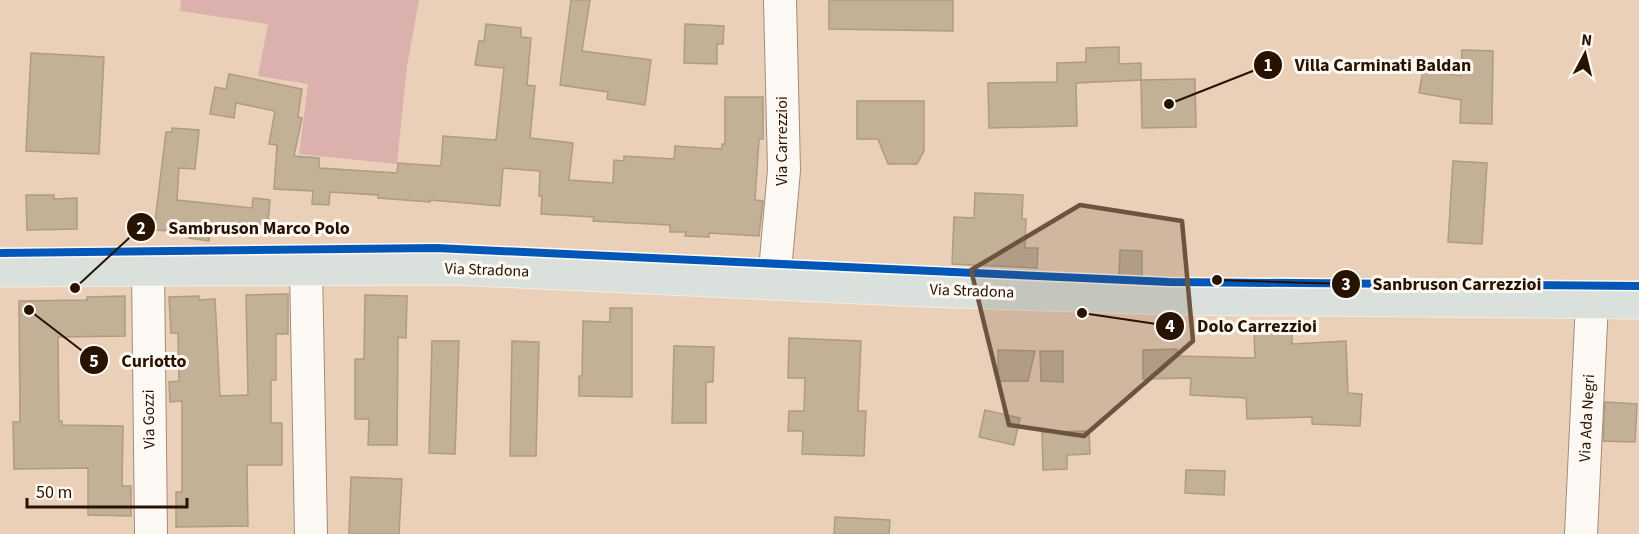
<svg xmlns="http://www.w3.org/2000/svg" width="1639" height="534" font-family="'Source Sans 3',sans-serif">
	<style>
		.green { fill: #dcb0ad }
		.building { fill: #c2b097; stroke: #ae9b82; stroke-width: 1.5 }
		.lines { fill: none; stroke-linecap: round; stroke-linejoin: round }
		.minor-casing { stroke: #a38d78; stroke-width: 34 }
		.major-casing { stroke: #f6eadf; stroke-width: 35 }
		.minor { stroke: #fcf8f4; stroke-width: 32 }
		.major { stroke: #dae1dd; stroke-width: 33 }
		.cycleway-casing { stroke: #fff9f3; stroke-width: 11 }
		.cycleway { stroke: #0057b8; stroke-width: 8 }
		.marked { fill: #6c5440; fill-opacity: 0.2; stroke: #6c5440; stroke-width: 4.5; stroke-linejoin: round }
		.labels { text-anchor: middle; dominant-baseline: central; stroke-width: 6; stroke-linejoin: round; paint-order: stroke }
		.street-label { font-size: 16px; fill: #281200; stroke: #fff9f3 }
		.leader { fill: none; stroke: #281200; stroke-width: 2 }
		.callout-dot { fill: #281200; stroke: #fff9f3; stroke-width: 2 }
		.mark-label { font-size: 18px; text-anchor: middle; font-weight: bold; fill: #fff }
		.callout-label { font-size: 18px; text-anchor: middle; font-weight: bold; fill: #281200; stroke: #fff9f3; stroke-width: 6; stroke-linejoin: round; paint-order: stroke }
	</style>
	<rect width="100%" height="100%" fill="#ead0b8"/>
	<polygon class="green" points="181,0 419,0 407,66 397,164 299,154 308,84 258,76 268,24 180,11"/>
	<g class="building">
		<polygon points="571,0 590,0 582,51 651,60 645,105 607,99 608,92 560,85"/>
		<polygon points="829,0 953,0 953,31 829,29"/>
		<polygon points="486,24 521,28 521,37 531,38 527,85 535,86 530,138 573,143 569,180 613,183 614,160 624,161 624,156 674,159 675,146 722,149 722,144 725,144 725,97 763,97 763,139 759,139 755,200 763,201 759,236 709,233 709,237 685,236 686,232 670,232 670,225 593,221 594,217 541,214 542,196 539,196 540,171 503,168 500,206 430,200 430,202 378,198 378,195 330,192 329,205 312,204 313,191 274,189 277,145 269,144 275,111 236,103 234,118 210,114 215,87 226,89 229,74 302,89 298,117 302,118 294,156 319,158 319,168 397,173 398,163 441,166 443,136 496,140 504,68 475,65 479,41 484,41"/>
		<polygon points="685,24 724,26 723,44 717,44 717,64 684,63"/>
		<polygon points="1119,47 1119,64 1141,63 1141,80 1076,83 1077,126 989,128 988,83 1057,82 1057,63 1086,62 1086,48"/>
		<polygon points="1462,50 1493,51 1492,124 1460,123 1461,100 1419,93 1423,70 1461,76"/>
		<polygon points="31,53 104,57 99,154 26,151"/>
		<polygon points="1195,79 1196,127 1142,128 1141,80"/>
		<polygon points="857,101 924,101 924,151 917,164 888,164 878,139 857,139"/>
		<polygon points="172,128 199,130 195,169 179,168 177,200 252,208 253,198 270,200 267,233 210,229 209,241 189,238 189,232 154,230 166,132 172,132"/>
		<polygon points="1453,161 1487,163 1482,244 1448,242"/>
		<polygon points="975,193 1023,195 1022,219 1026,219 1025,248 1038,248 1037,268 952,264 954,217 974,218"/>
		<polygon points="26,195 54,195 54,199 77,198 77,229 27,230"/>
		<polygon points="1120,250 1142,251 1142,276 1119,276"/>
		<polygon points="288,294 288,334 276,334 276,380 271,380 271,423 282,423 282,465 247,465 248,526 176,527 176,492 182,492 182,401 170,402 169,382 179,381 178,333 171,333 169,297 199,296 199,300 215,299 220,396 248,395 246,295"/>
		<polygon points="365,295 407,296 406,338 398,337 397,445 368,445 369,419 355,419 355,359 364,359"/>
		<polygon points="125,296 125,336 58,337 59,421 62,421 62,425 123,426 122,486 131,486 131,516 88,515 88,468 14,469 13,422 20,422 19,301 87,300 87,297"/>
		<polygon points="610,308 632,308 632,397 579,396 579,376 582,376 583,321 610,322"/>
		<polygon points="1254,333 1292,333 1292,344 1346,341 1348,393 1362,394 1360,426 1312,424 1312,417 1247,419 1246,398 1190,395 1191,378 1143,379 1143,350 1177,349 1177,356 1255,358"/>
		<polygon points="789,338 861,341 858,411 866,411 864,456 802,454 803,431 788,431 789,411 804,411 805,378 788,378"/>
		<polygon points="432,341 459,341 455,454 429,453"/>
		<polygon points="512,341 539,342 536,456 510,456"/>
		<polygon points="674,346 714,347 713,382 706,382 706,423 672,423"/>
		<polygon points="998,350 1035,351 1028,381 998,381"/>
		<polygon points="1040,351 1063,351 1063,382 1041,381"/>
		<polygon points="1605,402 1637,404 1635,442 1603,441"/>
		<polygon points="985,410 1020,418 1014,445 979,437"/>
		<polygon points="1089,431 1090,454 1067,455 1067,469 1043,470 1042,432"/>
		<polygon points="1186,470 1225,471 1224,495 1185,493"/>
		<polygon points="351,477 402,479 399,534 349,534"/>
		<polygon points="835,517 890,520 889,534 834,534"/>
	</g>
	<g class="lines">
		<defs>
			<g id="minor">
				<polyline points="306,267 311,534"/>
				<polyline points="148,268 151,534"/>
				<polyline points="774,282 784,170 780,0"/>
				<polyline points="1581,534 1592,302"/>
			</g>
			<polyline id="major" points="0,270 454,268 924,290 1169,298 1639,302"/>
		</defs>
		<use href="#minor" class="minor-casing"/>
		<use href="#major" class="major-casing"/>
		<use href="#minor" class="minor"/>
		<use href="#major" class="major"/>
		<defs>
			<polyline id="cycleway" points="0,253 436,248 1169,282 1639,286"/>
		</defs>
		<use href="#cycleway" class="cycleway-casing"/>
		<use href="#cycleway" class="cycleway"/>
	</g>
	<path class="marked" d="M1080 205 1182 221 1193 341 1084 436 1009 425 971 270Z"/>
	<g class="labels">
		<g class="street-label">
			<text transform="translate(782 141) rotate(-90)">Via Carrezzioi</text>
			<text transform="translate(487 270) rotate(2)">Via Stradona</text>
			<text transform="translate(972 291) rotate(2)">Via Stradona</text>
			<text transform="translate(1587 418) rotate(-87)">Via Ada Negri</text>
			<text transform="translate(149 419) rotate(-91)">Via Gozzi</text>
		</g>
	</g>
	<path class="leader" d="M1169 104L1268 65M75 288L141 227M1217 280L1346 284M1082 313L1170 326M29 310L94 360"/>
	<g class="callout-dot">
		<circle cx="1169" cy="104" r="6"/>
		<circle cx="75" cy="288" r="6"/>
		<circle cx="1217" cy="280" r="6"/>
		<circle cx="1082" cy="313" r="6"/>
		<circle cx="29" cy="310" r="6"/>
		<circle cx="1268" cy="65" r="15"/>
		<circle cx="141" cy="227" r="15"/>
		<circle cx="1346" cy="284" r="15"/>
		<circle cx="1170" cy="326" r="15"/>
		<circle cx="94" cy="360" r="15"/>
	</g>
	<g class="mark-label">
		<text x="1268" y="71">1</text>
		<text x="141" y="234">2</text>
		<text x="1346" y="290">3</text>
		<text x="1170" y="332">4</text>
		<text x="94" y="367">5</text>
	</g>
	<g class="callout-label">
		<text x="1383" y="71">Villa Carminati Baldan</text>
		<text x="259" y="234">Sambruson Marco Polo</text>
		<text x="1457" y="290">Sanbruson Carrezzioi</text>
		<text x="1257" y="332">Dolo Carrezzioi</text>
		<text x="154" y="367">Curiotto</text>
	</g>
	<g transform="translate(1585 54) rotate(7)" stroke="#fff9f3" stroke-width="4.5" paint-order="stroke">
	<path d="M0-4.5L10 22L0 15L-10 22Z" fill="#281200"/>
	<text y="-9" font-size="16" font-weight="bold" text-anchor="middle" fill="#281200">N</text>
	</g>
	<path d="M27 498v9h160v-9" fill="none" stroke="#281200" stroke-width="3"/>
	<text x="36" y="498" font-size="18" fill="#281200" stroke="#fff9f3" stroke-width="4.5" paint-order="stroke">50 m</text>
</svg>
